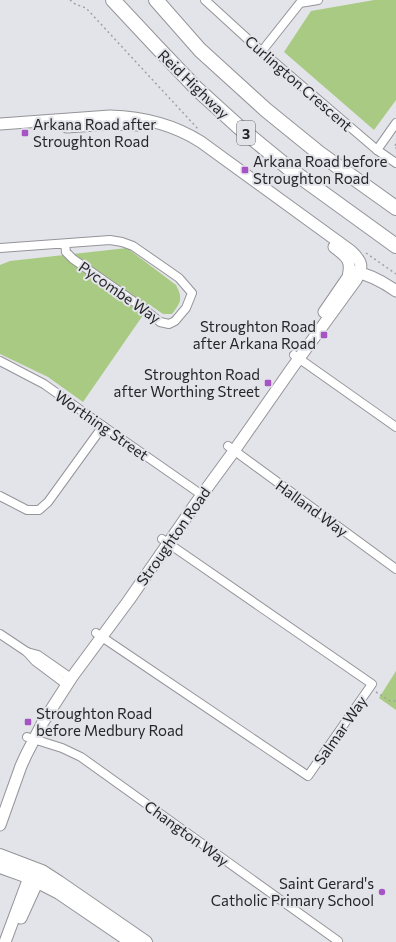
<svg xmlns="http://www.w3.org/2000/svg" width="396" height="942" font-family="Commissioner,sans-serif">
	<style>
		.green { fill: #a9ca82 }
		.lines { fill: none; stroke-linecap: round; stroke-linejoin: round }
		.street-casing { stroke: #949499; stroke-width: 10 }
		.secondary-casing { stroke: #949499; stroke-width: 13 }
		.primary-casing { stroke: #949499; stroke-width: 14 }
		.highway-casing { stroke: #949499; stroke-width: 16 }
		.path { stroke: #a0a1a5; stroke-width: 1.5; stroke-dasharray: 2 3; stroke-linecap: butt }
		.street { stroke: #fff; stroke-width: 8 }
		.secondary { stroke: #fff; stroke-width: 11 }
		.primary { stroke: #fff; stroke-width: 12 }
		.highway { stroke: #fff; stroke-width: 14 }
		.poi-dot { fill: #a654c3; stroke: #e3e4ea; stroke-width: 1.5 }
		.labels { text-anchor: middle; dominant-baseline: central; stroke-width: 4; stroke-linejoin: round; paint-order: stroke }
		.shield { fill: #e3e4ea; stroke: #5f5f62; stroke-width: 1 }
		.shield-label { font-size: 14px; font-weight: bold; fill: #262628 }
		.street-label { font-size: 15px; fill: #262628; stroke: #e3e4ea }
		.poi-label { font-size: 15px; fill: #262628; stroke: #e3e4ea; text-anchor: start }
	</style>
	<rect width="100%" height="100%" fill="#e3e4ea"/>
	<g class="green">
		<polygon points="374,0 396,0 396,100 374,130 284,52 311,11"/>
		<path d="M127 248 176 285C183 298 181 303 172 314H163L150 305 83 402 48 377 0 354V265L10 261Z"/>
		<polygon points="396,671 396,710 379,698"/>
	</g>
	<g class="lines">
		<defs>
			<g id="street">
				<polyline points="205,0 252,43 377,150 396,163"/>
				<polyline points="262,51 300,3 318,0"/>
				<polyline points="377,150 396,123"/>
				<polyline points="0,248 110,240 122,242 133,246 179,278 192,293 186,308 175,321 169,324 160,322 143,308 73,259 66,252 65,244"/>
				<polyline points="294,355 396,427"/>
				<polyline points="0,361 44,384 103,426 202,495"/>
				<polyline points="228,446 396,569"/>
				<polyline points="0,496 27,510 39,510 48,502 103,426"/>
				<polyline points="96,633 308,776 372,684 162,539"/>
				<polyline points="0,634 27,652 35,661 67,685"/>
				<polyline points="27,652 38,655 71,678"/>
				<polyline points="27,737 62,748 81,757 338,941 337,942"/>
			</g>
			<g id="secondary">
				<path d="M0 124 110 116C143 117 173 124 201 142L351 251C362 261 364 267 356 280L292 368 234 451 196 503 129 600 72 677 43 722 26 755 21 766 0 825"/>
				<polyline points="67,127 110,124 138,125"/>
				<path d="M352 271C369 274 382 281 396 291"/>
				<path d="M324 312 348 277C352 260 347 257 334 247"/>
				<polyline points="21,918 41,874"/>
				<polyline points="5,942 27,883 31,869"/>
			</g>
			<g id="primary">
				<polyline points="0,855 42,871 59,882 146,942"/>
				<polyline points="0,867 28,877 59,893 131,942"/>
			</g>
			<g id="highway">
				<polyline points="113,0 156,46 197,89 240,128 291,170 396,246"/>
				<polyline points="156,0 200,50 266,110 319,153 396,208"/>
			</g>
		</defs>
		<use href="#street" class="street-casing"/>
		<use href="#secondary" class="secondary-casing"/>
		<use href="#primary" class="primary-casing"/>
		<use href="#highway" class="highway-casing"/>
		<g class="path">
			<polyline points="70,0 75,4 86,8 199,130"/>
			<polyline points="396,144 394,147 396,148"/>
			<polyline points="366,253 396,274"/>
			<polyline points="376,692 390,701 396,701"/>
		</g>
		<use href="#street" class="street"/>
		<use href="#secondary" class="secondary"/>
		<use href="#primary" class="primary"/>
		<use href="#highway" class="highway"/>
	</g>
	<g class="poi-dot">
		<rect x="21" y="129" width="8" height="8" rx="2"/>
		<rect x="241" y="166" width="8" height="8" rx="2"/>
		<rect x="320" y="331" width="8" height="8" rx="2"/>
		<rect x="264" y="379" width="8" height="8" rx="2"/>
		<rect x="24" y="718" width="8" height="8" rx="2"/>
		<circle cx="382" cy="892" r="4"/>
	</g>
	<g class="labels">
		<rect class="shield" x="237" y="121" width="18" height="24" rx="3"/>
		<g class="shield-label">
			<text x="246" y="133">3</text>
		</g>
		<g class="street-label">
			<text transform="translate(299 83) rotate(41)">Curlington Crescent</text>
			<text transform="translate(194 84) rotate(44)">Reid Highway</text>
			<text transform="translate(120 292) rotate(35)">Pycombe Way</text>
			<text transform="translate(102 425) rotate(35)">Worthing Street</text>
			<text transform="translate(312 508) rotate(36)">Halland Way</text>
			<text transform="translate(173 536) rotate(-55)">Stroughton Road</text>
			<text transform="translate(340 730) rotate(-55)">Salmar Way</text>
			<text transform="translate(187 833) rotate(36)">Changton Way</text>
		</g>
		<g class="poi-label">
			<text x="33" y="124">Arkana Road after<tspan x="33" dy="17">Stroughton Road</tspan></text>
			<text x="253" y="161">Arkana Road before<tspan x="253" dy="17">Stroughton Road</tspan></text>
			<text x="316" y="326" text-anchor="end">Stroughton Road<tspan x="316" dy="17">after Arkana Road</tspan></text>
			<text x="260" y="374" text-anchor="end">Stroughton Road<tspan x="260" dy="17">after Worthing Street</tspan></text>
			<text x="36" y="713">Stroughton Road<tspan x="36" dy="17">before Medbury Road</tspan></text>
			<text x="374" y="883" text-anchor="end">Saint Gerard's<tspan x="374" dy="17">Catholic Primary School</tspan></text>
		</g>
	</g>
</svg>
